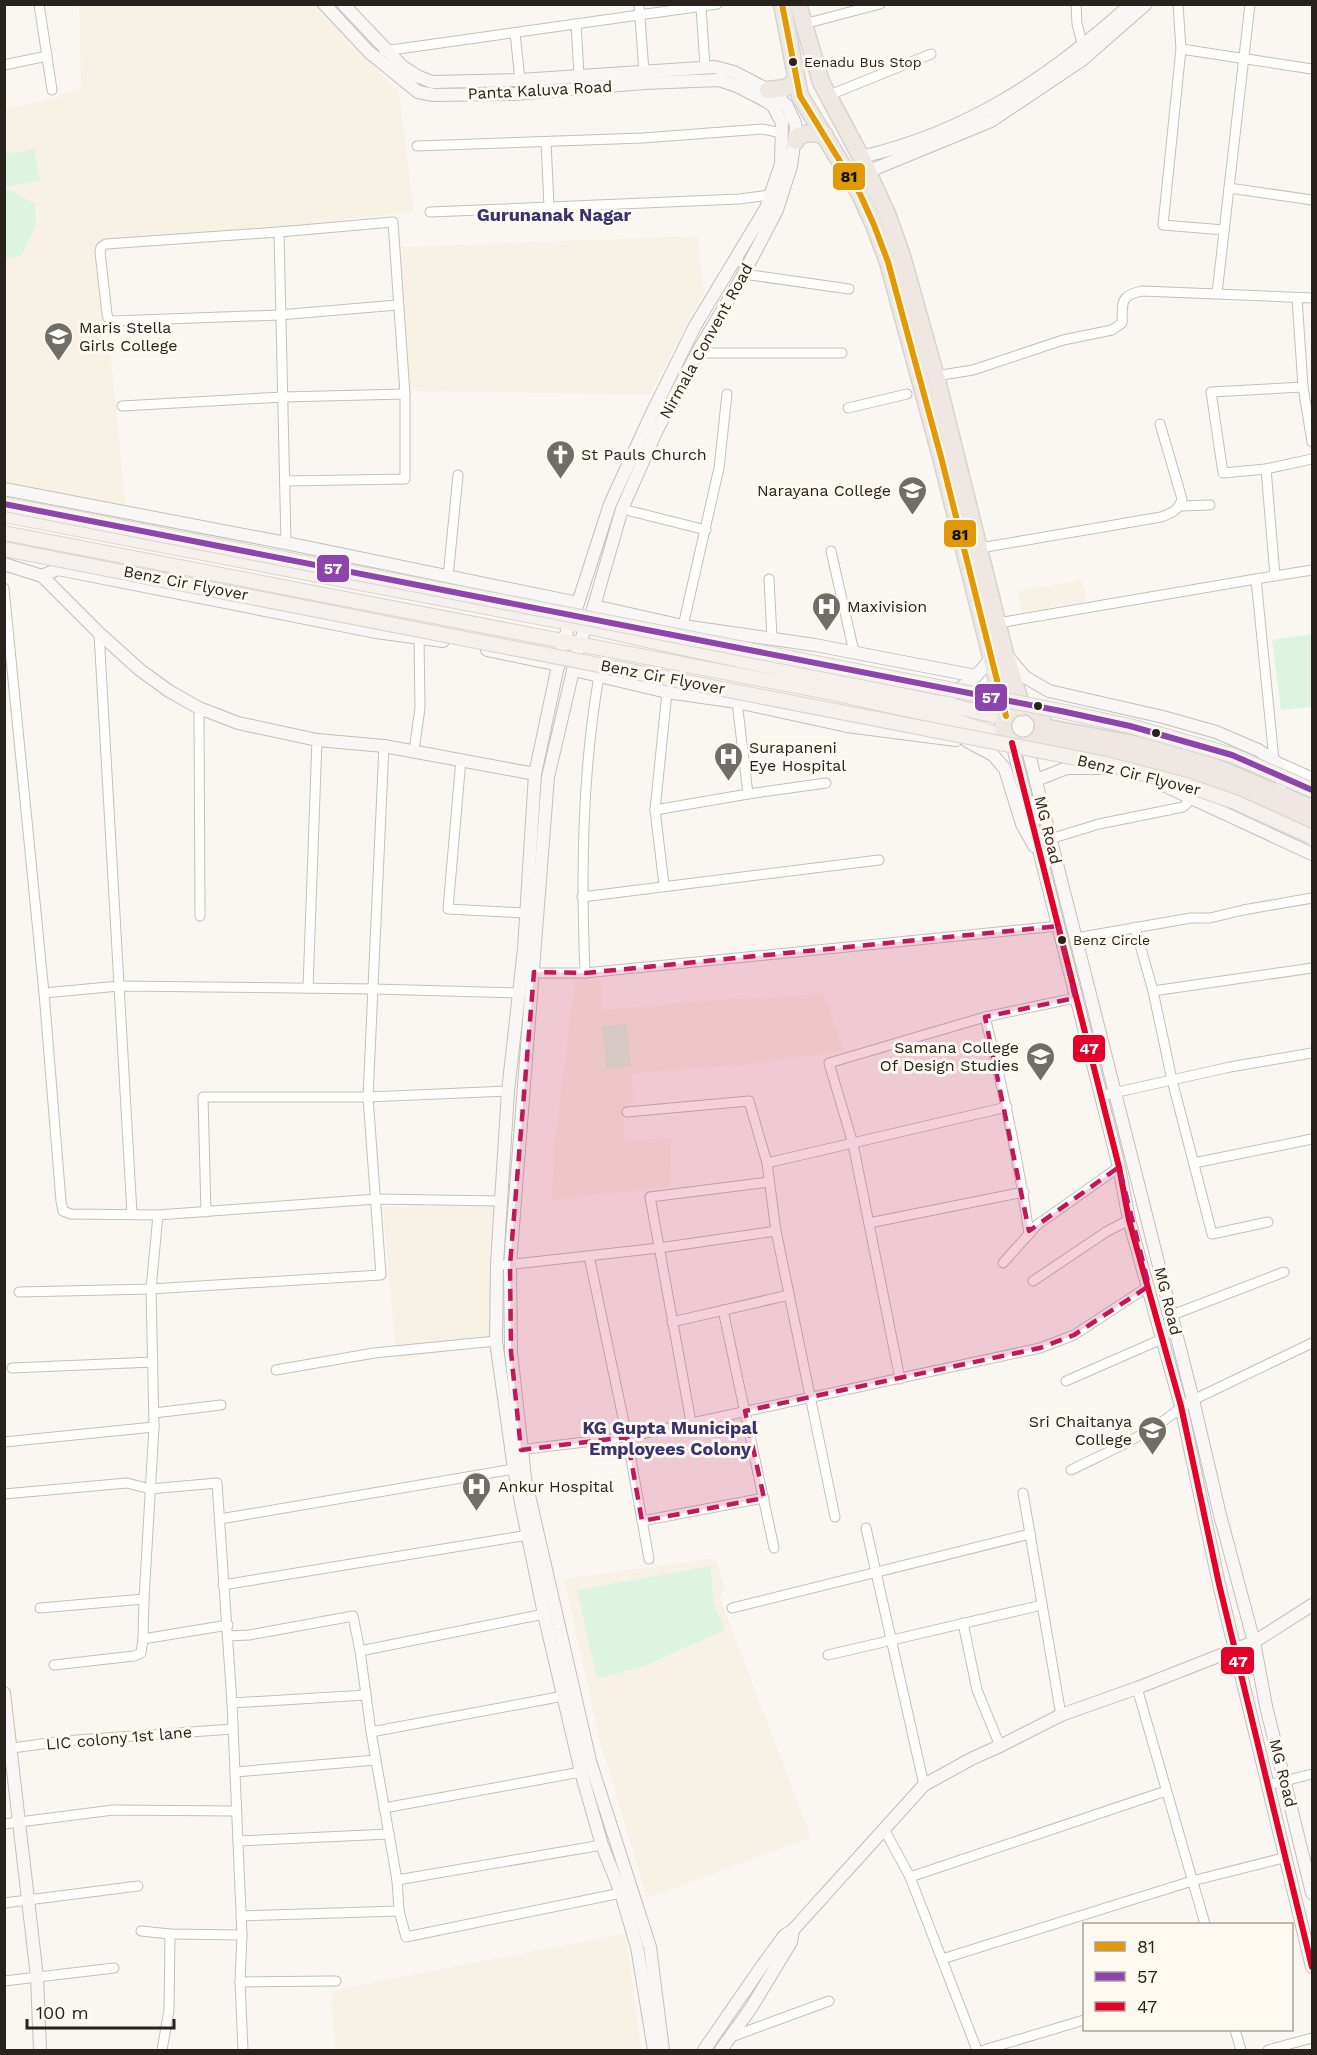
<svg xmlns="http://www.w3.org/2000/svg" width="1317" height="2055" font-family="'Work Sans',sans-serif">
	<style>
		.education { fill: #f8f2e4 }
		.green { fill: #ddf4e1 }
		.lines { fill: none; stroke-linecap: round; stroke-linejoin: round }
		.street-casing { stroke: #c4c0bb; stroke-width: 11 }
		.secondary-casing { stroke: #c4c0bb; stroke-width: 14 }
		.primary-casing { stroke: #d6d4d2; stroke-width: 16 }
		.highway-casing { stroke: #d6d4d2; stroke-width: 19 }
		.street { stroke: #fefefd; stroke-width: 9 }
		.secondary { stroke: #f9f7f6; stroke-width: 12 }
		.primary { stroke: #f6f0ed; stroke-width: 14 }
		.highway { stroke: #efe7e2; stroke-width: 16 }
		.primary-bridge-casing { stroke: #d6d4d2; stroke-width: 16; stroke-linecap: butt }
		.primary-bridge { stroke: #f6f0ed; stroke-width: 14 }
		.bus-1-casing { stroke: #fdf8f0; stroke-width: 10 }
		.bus-2-casing { stroke: #fdf8f0; stroke-width: 10 }
		.bus-3-casing { stroke: #fdf8f0; stroke-width: 10 }
		.bus-1 { stroke: #e29903; stroke-width: 6 }
		.bus-2 { stroke: #8e44ad; stroke-width: 6 }
		.bus-3 { stroke: #e4002b; stroke-width: 6 }
		.marked { fill: #c2185b; fill-opacity: 0.2; stroke: #c2185b; stroke-width: 4.5; stroke-dasharray: 12 8; stroke-linejoin: round }
		.bus-dot { fill: #27221b; stroke: #fdf8f0; stroke-width: 2 }
		.labels { text-anchor: middle; dominant-baseline: central; stroke-width: 6; stroke-linejoin: round; paint-order: stroke }
		.bus-label { font-size: 14px; fill: #27221b; stroke: #fdf8f0; text-anchor: start }
		.street-label { font-size: 16px; fill: #27221b; stroke: #fdf8f0 }
		.poi-label { font-size: 16px; fill: #27221b; stroke: #fdf8f0; text-anchor: start }
		.neighbourhood-label { font-size: 18px; font-weight: bold; fill: #38326e; stroke: #fdf8f0 }
		.line-badge { stroke: #fdf8f0; stroke-width: 2 }
		.badge-label { font-size: 16px; text-anchor: middle; font-weight: bold; fill: #fff }
		.pale-badge-label { font-size: 16px; text-anchor: middle; font-weight: bold; fill: #111 }
	</style>
	<rect width="100%" height="100%" fill="#faf7f3"/>
	<g class="education">
		<polygon points="79,5 319,5 399,92 414,211 295,226 99,241 126,505 5,482 4,109 55,98 81,87"/>
		<polygon points="698,236 704,293 650,395 411,391 400,247"/>
		<polygon points="1082,580 1086,601 1022,613 1018,591"/>
		<polygon points="601,979 602,1010 704,1001 824,994 844,1051 739,1065 632,1073 633,1105 622,1109 625,1141 671,1138 670,1187 552,1200 555,1139 575,980"/>
		<polygon points="497,1204 489,1346 396,1359 383,1207"/>
		<polygon points="715,1558 725,1587 720,1598 811,1837 647,1898 599,1737 564,1579"/>
		<polygon points="626,1933 641,2050 335,2050 331,1991"/>
	</g>
	<g class="green">
		<polygon points="34,149 40,181 5,187 5,154"/>
		<polygon points="5,190 11,190 35,204 36,225 22,255 5,259"/>
		<polygon points="1312,634 1312,707 1281,710 1272,640"/>
		<polygon points="626,1024 631,1066 607,1069 602,1026"/>
		<polygon points="711,1566 713,1602 725,1630 644,1666 597,1679 577,1590"/>
	</g>
	<g class="lines">
		<defs>
			<g id="street">
				<polyline points="39,4 52,90"/>
				<polyline points="639,4 644,72"/>
				<polyline points="1076,4 1077,24 1083,47"/>
				<polyline points="1178,4 1181,49 1163,225 1224,230"/>
				<polyline points="701,7 705,67"/>
				<polyline points="576,24 579,75"/>
				<polyline points="804,24 880,4"/>
				<polyline points="515,33 520,80"/>
				<polyline points="1181,49 1312,69"/>
				<polyline points="384,51 717,4"/>
				<polyline points="4,65 47,56"/>
				<polyline points="827,96 931,54"/>
				<polyline points="546,142 549,206"/>
				<polyline points="417,146 643,138 762,129 782,133"/>
				<polyline points="1229,188 1312,200"/>
				<polyline points="430,212 739,199 770,195"/>
				<polyline points="279,232 286,543"/>
				<polyline points="744,274 849,289"/>
				<polyline points="1217,293 1250,4"/>
				<polyline points="1297,298 1303,387 1312,442"/>
				<polyline points="697,353 842,353"/>
				<path d="M935 376 973 370 1063 340 1112 330 1122 323C1123 302 1119 296 1142 291L1312 298"/>
				<polyline points="1303,387 1211,392 1223,473 1266,469 1312,459"/>
				<polyline points="122,406 283,397 405,394"/>
				<polyline points="848,408 907,394"/>
				<polyline points="1266,469 1275,576"/>
				<polyline points="285,481 405,479 405,394 393,222 279,232 106,244 101,247 100,252 107,314 108,318 112,321 279,315 397,305"/>
				<polyline points="1180,506 1210,505"/>
				<polyline points="622,509 706,530"/>
				<path d="M980 548 1161 517C1172 513 1179 510 1182 499L1160 424"/>
				<polyline points="831,551 854,652"/>
				<polyline points="448,577 458,475"/>
				<polyline points="769,579 772,638"/>
				<polyline points="1256,579 1312,570"/>
				<polyline points="4,588 44,993 61,1201 63,1211 71,1214 158,1215 376,1199 501,1201"/>
				<polyline points="998,623 1256,579 1274,760 1312,777"/>
				<polyline points="683,626 719,468 727,394"/>
				<polyline points="99,633 132,1214"/>
				<polyline points="737,702 748,794"/>
				<polyline points="199,708 200,916"/>
				<polyline points="414,751 420,708 419,637"/>
				<polyline points="461,759 448,909 525,913"/>
				<polyline points="655,810 748,794 826,783"/>
				<polyline points="1050,839 1099,824 1183,807 1194,797"/>
				<polyline points="664,885 655,810 667,692"/>
				<polyline points="582,897 879,860"/>
				<polyline points="1135,927 1153,991 1172,1080 1212,1234 1268,1222"/>
				<polyline points="1076,938 1191,918 1210,918 1243,910 1312,898"/>
				<polyline points="527,973 585,973 1059,926"/>
				<path d="M585 973C581 874 582 773 599 676"/>
				<polyline points="308,988 317,740"/>
				<polyline points="1153,991 1312,968"/>
				<polyline points="44,993 119,986 374,989 518,993"/>
				<path d="M985 1017C1003 1089 1019 1161 1029 1234"/>
				<polyline points="1100,1096 1230,1067 1312,1053"/>
				<polyline points="627,1112 749,1101 767,1163 776,1231 835,1517"/>
				<polyline points="767,1163 1007,1107"/>
				<polyline points="1194,1163 1312,1139"/>
				<polyline points="206,1212 203,1097 368,1097 508,1091"/>
				<polyline points="869,1223 1024,1192"/>
				<polyline points="589,1256 627,1437 649,1559"/>
				<polyline points="1003,1263 1037,1225 1119,1167"/>
				<polyline points="505,1265 659,1248 776,1231"/>
				<polyline points="1033,1281 1106,1232 1129,1220"/>
				<polyline points="19,1292 151,1289 381,1275 368,1097 384,746"/>
				<polyline points="723,1310 774,1548"/>
				<polyline points="1172,1315 1284,1272"/>
				<polyline points="672,1322 789,1295"/>
				<polyline points="12,1368 153,1362"/>
				<polyline points="276,1370 374,1353 496,1341"/>
				<polyline points="900,1379 853,1144 829,1063 985,1017 1075,998"/>
				<polyline points="1066,1381 1162,1339"/>
				<polyline points="154,1413 221,1405"/>
				<polyline points="691,1422 650,1197 769,1182"/>
				<polyline points="4,1442 154,1427"/>
				<polyline points="518,1450 627,1437 1040,1348 1074,1335 1149,1286"/>
				<path d="M1071 1470C1101 1455 1132 1442 1159 1424 1171 1416 1181 1407 1193 1400L1312 1343"/>
				<polyline points="1023,1493 1061,1715"/>
				<polyline points="4,1494 127,1483 150,1489 217,1483 232,1703 242,1935 240,1982 243,2050"/>
				<polyline points="220,1519 514,1469"/>
				<polyline points="642,1521 764,1498"/>
				<polyline points="866,1528 924,1785"/>
				<polyline points="223,1585 528,1535"/>
				<polyline points="40,1608 144,1599"/>
				<polyline points="732,1608 1030,1534"/>
				<polyline points="544,1614 360,1651 371,1732 397,1880 399,1911 406,1937 621,1893"/>
				<polyline points="963,1623 977,1690 1000,1746"/>
				<polyline points="228,1636 249,1635 353,1616 360,1651"/>
				<polyline points="143,1639 228,1625"/>
				<polyline points="828,1655 1042,1605"/>
				<polyline points="54,1665 134,1656 141,1653 143,1639 144,1599 154,1427 151,1289 158,1215"/>
				<polyline points="1137,1688 1205,1924"/>
				<polyline points="232,1703 366,1695"/>
				<polyline points="371,1732 569,1695"/>
				<polyline points="5,1749 63,1741 233,1729"/>
				<polyline points="235,1772 376,1760"/>
				<polyline points="1268,1785 1312,1774"/>
				<polyline points="384,1808 581,1772"/>
				<polyline points="4,1824 113,1810 236,1811"/>
				<polyline points="884,1829 910,1877 977,2050"/>
				<polyline points="238,1841 389,1834"/>
				<polyline points="910,1877 1166,1791"/>
				<polyline points="397,1880 602,1845"/>
				<polyline points="4,1903 138,1886"/>
				<polyline points="241,1916 399,1911"/>
				<polyline points="141,1931 170,1934 242,1935"/>
				<polyline points="942,1959 1192,1881 1287,1857"/>
				<polyline points="4,1981 114,1968"/>
				<polyline points="240,1982 336,1981"/>
				<polyline points="1235,2030 1241,2050"/>
				<polyline points="731,2037 829,2001"/>
				<polyline points="162,2050 169,2010 170,1934"/>
				<polyline points="984,2050 1084,2020"/>
				<polyline points="1268,2050 1312,2038"/>
			</g>
			<g id="secondary">
				<polyline points="324,4 369,52 418,92 434,95 514,94 644,83 719,80 737,86 766,101 773,106 782,123 781,164 766,208 695,326 652,413 610,504 578,603 563,642 535,774 524,949 508,1091 497,1264 496,1341 514,1469 544,1614 581,1772 602,1845 621,1893 637,1947 654,2050"/>
				<polyline points="343,4 402,66 417,76 432,82 520,80 715,67 734,72 774,93 787,106 795,123 796,130 791,166 777,210 742,277 697,353 656,432 622,509 594,606 579,645 548,777 510,1265 511,1352 525,1478 590,1761 650,1947 663,2050"/>
				<path d="M861 157C969 132 1050 77 1131 4"/>
				<polyline points="867,172 991,121 1082,60 1146,4"/>
				<polyline points="4,489 286,543 578,603"/>
				<polyline points="4,564 42,576 99,633 140,670 169,691 199,708 238,723 317,740 384,746 535,774"/>
				<polyline points="42,576 58,569 376,632 443,641"/>
				<polyline points="594,606 683,626 815,645 976,676"/>
				<polyline points="487,650 559,665"/>
				<polyline points="1008,657 1025,677 1049,691 1163,717 1216,732 1258,750 1274,760 1278,766 1282,783"/>
				<polyline points="574,670 667,692 737,702 847,726 956,740"/>
				<path d="M940 702C960 689 978 677 991 658"/>
				<polyline points="964,737 967,741 993,755 1005,769 1022,824 1034,846"/>
				<polyline points="1012,743 1119,1167 1129,1220 1181,1406 1219,1584 1312,1967"/>
				<polyline points="1027,746 1193,1400 1220,1515 1254,1642 1266,1706 1312,1893"/>
				<polyline points="1036,780 1067,768 1101,768"/>
				<polyline points="1161,784 1312,854"/>
				<polyline points="4,1693 37,1977 40,2050"/>
				<polyline points="704,2050 762,1966 784,1936 793,1930 924,1785 973,1758 1000,1746 1061,1715 1137,1688 1254,1642 1312,1605"/>
				<polyline points="721,2050 751,2008 791,1942 793,1930"/>
			</g>
			<g id="primary">
				<path d="M4 515 585 626C725 659 866 685 1005 718"/>
				<polyline points="4,533 827,692 950,719 1007,738"/>
			</g>
			<g id="highway">
				<polyline points="782,4 800,96 860,194 874,225 888,262 941,457 1006,716"/>
				<polyline points="798,4 821,82 861,157 887,214 902,256 938,384 1005,654 1022,707"/>
				<polyline points="768,90 785,88 796,81"/>
				<path d="M796 141 798 136C808 132 815 133 825 135"/>
				<circle cx="1023" cy="726" r="20"/>
				<polyline points="1043,727 1156,748 1204,762 1312,808"/>
				<polyline points="1038,741 1161,764 1208,776 1312,821"/>
			</g>
		</defs>
		<use href="#street" class="street-casing"/>
		<use href="#secondary" class="secondary-casing"/>
		<use href="#primary" class="primary-casing"/>
		<use href="#highway" class="highway-casing"/>
		<use href="#street" class="street"/>
		<use href="#secondary" class="secondary"/>
		<use href="#primary" class="primary"/>
		<use href="#highway" class="highway"/>
		<defs>
			<g id="primary-bridge">
				<polyline points="4,504 1061,711 1130,726 1232,755 1312,790"/>
				<polyline points="4,549 1102,763 1186,785 1235,802 1312,837"/>
			</g>
		</defs>
		<use href="#primary-bridge" class="primary-bridge-casing"/>
		<use href="#primary-bridge" class="primary-bridge"/>
		<defs>
			<polyline id="bus-1" points="782,4 800,96 860,194 874,225 888,262 941,457 1006,716"/>
			<polyline id="bus-2" points="4,504 1061,711 1130,726 1232,755 1312,790"/>
			<polyline id="bus-3" points="1012,743 1119,1167 1129,1220 1181,1406 1219,1584 1312,1967"/>
		</defs>
		<use href="#bus-1" class="bus-1-casing"/>
		<use href="#bus-2" class="bus-2-casing"/>
		<use href="#bus-3" class="bus-3-casing"/>
		<use href="#bus-1" class="bus-1"/>
		<use href="#bus-2" class="bus-2"/>
		<use href="#bus-3" class="bus-3"/>
	</g>
	<path class="marked" d="M1059 926 1075 998 985 1017 1029 1231 1119 1167 1149 1286 1074 1335 1040 1348 745 1411 764 1498 642 1521 627 1437 521 1450 511 1352 510 1265 534 972 585 973Z"/>
	<defs>
		<symbol id="university-pin" viewBox="-11 -11 22 30"><path d="M0 17L-7.5 6A9.5 9.5 0 1 1 7.5 6Z" fill="#716d67" stroke="#fdf8f0"/><path d="M0-5L7-2L0 1L-7-2ZM-4 1L0 2.5L4 1V4Q0 6-4 4Z" fill="#fff"/></symbol>
		<symbol id="church-pin" viewBox="-11 -11 22 30"><path d="M0 17L-7.5 6A9.5 9.5 0 1 1 7.5 6Z" fill="#716d67" stroke="#fdf8f0"/><path d="M-1.2-6h2.4v3.5h3.3v2.4h-3.3V6h-2.4V-.1h-3.3v-2.4h3.3Z" fill="#fff"/></symbol>
		<symbol id="hospital-pin" viewBox="-11 -11 22 30"><path d="M0 17L-7.5 6A9.5 9.5 0 1 1 7.5 6Z" fill="#716d67" stroke="#fdf8f0"/><path d="M-5-5h3v3.5h4V-5h3V5h-3V1.5h-4V5h-3Z" fill="#fff"/></symbol>
	</defs>
	<g fill-rule="evenodd">
		<use href="#university-pin" x="42" y="320" width="33" height="45"/>
		<use href="#church-pin" x="544" y="438" width="33" height="45"/>
		<use href="#university-pin" x="896" y="474" width="33" height="45"/>
		<use href="#hospital-pin" x="810" y="590" width="33" height="45"/>
		<use href="#hospital-pin" x="712" y="740" width="33" height="45"/>
		<use href="#university-pin" x="1024" y="1040" width="33" height="45"/>
		<use href="#university-pin" x="1136" y="1414" width="33" height="45"/>
		<use href="#hospital-pin" x="460" y="1470" width="33" height="45"/>
	</g>
	<g class="bus-dot">
		<circle cx="793" cy="62" r="5"/>
		<circle cx="1038" cy="706" r="5"/>
		<circle cx="1156" cy="733" r="5"/>
		<circle cx="1062" cy="940" r="5"/>
	</g>
	<g class="labels">
		<g class="bus-label">
			<text x="804" y="62">Eenadu Bus Stop</text>
			<text x="1073" y="940">Benz Circle</text>
		</g>
		<g class="street-label">
			<text transform="translate(540 90) rotate(-3)">Panta Kaluva Road</text>
			<text transform="translate(706 341) rotate(-61)">Nirmala Convent Road</text>
			<text transform="translate(186 583) rotate(11)">Benz Cir Flyover</text>
			<text transform="translate(663 677) rotate(11)">Benz Cir Flyover</text>
			<text transform="translate(1139 775) rotate(14)">Benz Cir Flyover</text>
			<text transform="translate(1048 830) rotate(76)">MG Road</text>
			<text transform="translate(1168 1301) rotate(76)">MG Road</text>
			<text transform="translate(119 1738) rotate(-5)">LIC colony 1st lane</text>
			<text transform="translate(1283 1773) rotate(76)">MG Road</text>
		</g>
		<g class="poi-label">
			<text x="79" y="327">Maris Stella<tspan x="79" dy="18">Girls College</tspan></text>
			<text x="581" y="454">St Pauls Church</text>
			<text x="891" y="490" text-anchor="end">Narayana College</text>
			<text x="847" y="606">Maxivision</text>
			<text x="749" y="747">Surapaneni<tspan x="749" dy="18">Eye Hospital</tspan></text>
			<text x="1019" y="1047" text-anchor="end">Samana College<tspan x="1019" dy="18">Of Design Studies</tspan></text>
			<text x="1132" y="1421" text-anchor="end">Sri Chaitanya<tspan x="1132" dy="18">College</tspan></text>
			<text x="498" y="1486">Ankur Hospital</text>
		</g>
		<g class="neighbourhood-label">
			<text x="554" y="214">Gurunanak Nagar</text>
			<text x="670" y="1427">KG Gupta Municipal<tspan x="670" dy="21">Employees Colony</tspan></text>
		</g>
	</g>
	<g class="line-badge">
		<rect x="832" y="162" width="34" height="29" rx="6" fill="#e29903"/>
		<rect x="943" y="519" width="34" height="29" rx="6" fill="#e29903"/>
		<rect x="316" y="554" width="34" height="29" rx="6" fill="#8e44ad"/>
		<rect x="974" y="683" width="34" height="29" rx="6" fill="#8e44ad"/>
		<rect x="1072" y="1034" width="34" height="29" rx="6" fill="#e4002b"/>
		<rect x="1220" y="1646" width="35" height="29" rx="6" fill="#e4002b"/>
	</g>
	<g class="badge-label">
		<text x="333" y="574">57</text>
		<text x="991" y="703">57</text>
		<text x="1089" y="1054">47</text>
		<text x="1238" y="1667">47</text>
	</g>
	<g class="pale-badge-label">
		<text x="849" y="182">81</text>
		<text x="960" y="540">81</text>
	</g>
	<rect width="1317" height="2055" fill="none" stroke="#27221b" stroke-width="12"/>
	<rect x="1083" y="1923" width="210" height="108" fill="#fdf8f0" stroke="#a7a29b" stroke-width="1.5"/>
	<rect x="1095" y="1942" width="30" height="9" fill="#e29903" stroke="#a7a29b" stroke-width="1.5"/>
	<text x="1137" y="1953" font-size="18" fill="#27221b">81</text>
	<rect x="1095" y="1972" width="30" height="9" fill="#8e44ad" stroke="#a7a29b" stroke-width="1.5"/>
	<text x="1137" y="1983" font-size="18" fill="#27221b">57</text>
	<rect x="1095" y="2002" width="30" height="9" fill="#e4002b" stroke="#a7a29b" stroke-width="1.5"/>
	<text x="1137" y="2013" font-size="18" fill="#27221b">47</text>
	<path d="M27 2019v9h147v-9" fill="none" stroke="#27221b" stroke-width="3"/>
	<text x="36" y="2019" font-size="18" fill="#27221b" stroke="#fdf8f0" stroke-width="4.5" paint-order="stroke">100 m</text>
</svg>
